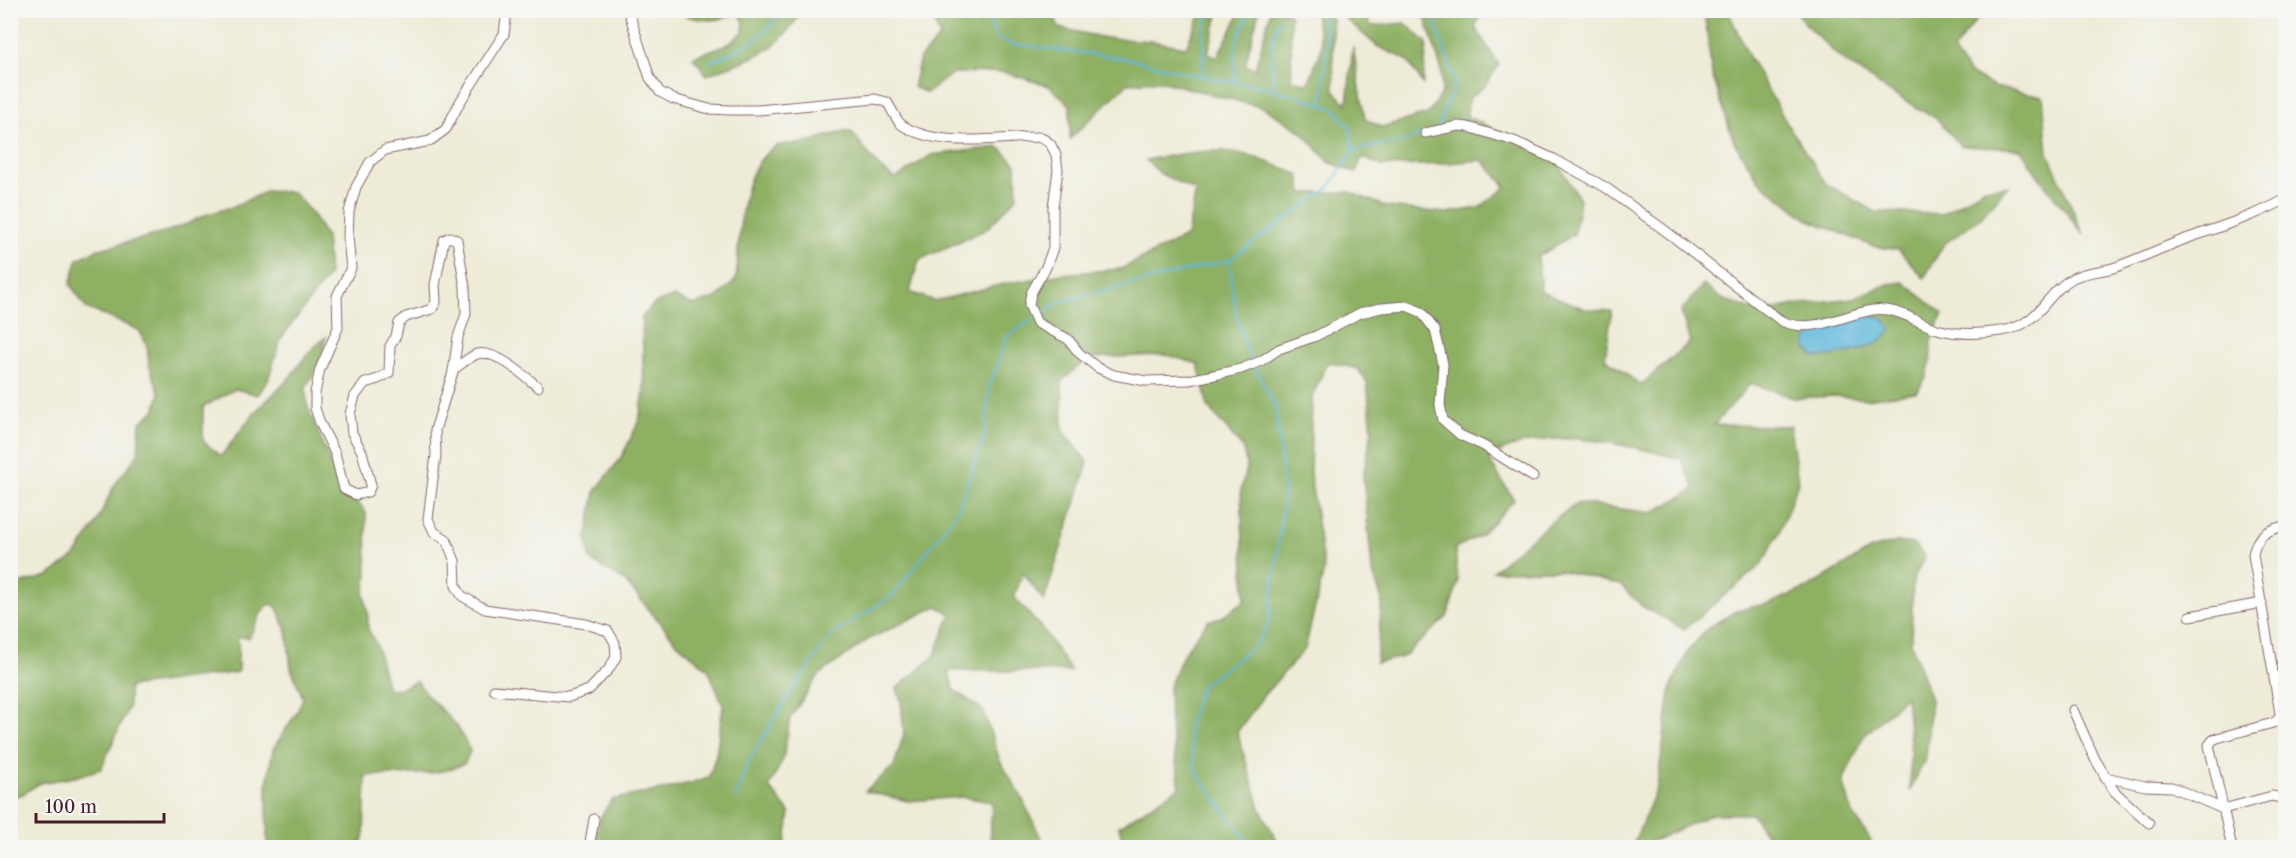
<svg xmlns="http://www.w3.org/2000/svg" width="2296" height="858" font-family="'Libre Caslon Text',serif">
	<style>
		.forest { fill: #8db064; stroke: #6c6848; stroke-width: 1.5 }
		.water { fill: #5eb7db; stroke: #546b83; stroke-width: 1.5 }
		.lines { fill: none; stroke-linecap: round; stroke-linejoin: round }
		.stream { stroke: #5eb7db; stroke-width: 2 }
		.minor-casing { stroke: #836667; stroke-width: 11 }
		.minor { stroke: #fff; stroke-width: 9 }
	</style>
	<rect width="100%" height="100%" fill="#f6f6f2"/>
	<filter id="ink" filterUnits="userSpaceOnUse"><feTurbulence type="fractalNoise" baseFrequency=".0167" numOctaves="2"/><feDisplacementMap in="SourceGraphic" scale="12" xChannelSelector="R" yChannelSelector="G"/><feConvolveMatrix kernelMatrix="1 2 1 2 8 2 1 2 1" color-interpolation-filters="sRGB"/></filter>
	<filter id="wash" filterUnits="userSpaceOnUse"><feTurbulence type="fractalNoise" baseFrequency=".008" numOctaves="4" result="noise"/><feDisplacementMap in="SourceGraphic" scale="24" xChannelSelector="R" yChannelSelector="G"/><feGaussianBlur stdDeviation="1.35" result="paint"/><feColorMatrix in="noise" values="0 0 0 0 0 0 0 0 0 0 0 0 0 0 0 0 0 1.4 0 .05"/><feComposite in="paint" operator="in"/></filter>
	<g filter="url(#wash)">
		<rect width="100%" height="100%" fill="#eeebd7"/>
		<g class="forest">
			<path d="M677 11H801C778 55 750 58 707 75L693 57 730 43 743 32 744 21 738 13C719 22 695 23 677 11Z"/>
			<path d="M926 11H1052L1059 28 1106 38 1152 41 1186 47 1202 11H1219L1208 53 1217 57 1241 11H1259L1245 65 1255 69 1271 11H1284L1290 14 1292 79 1308 84 1322 47 1314 11H1320L1332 19 1334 91 1347 104 1353 47 1365 119 1381 127 1428 114 1442 92 1441 68 1423 11H1484L1475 27 1499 65 1484 87 1468 99 1467 117 1508 135 1557 161 1580 200 1574 234 1538 257 1541 291 1585 309 1612 311 1605 358 1641 385 1690 342 1681 312 1703 285 1722 299 1759 312 1796 305 1853 298 1889 284 1903 282 1943 314 1931 341V360L1926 378 1916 392 1867 399 1836 396 1794 398 1751 383 1714 425 1790 426 1798 482 1780 531 1762 564 1684 629 1643 607 1620 585 1559 570 1493 571 1547 525 1578 503 1652 513 1695 489 1681 459C1623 444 1541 422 1488 459L1514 500 1481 535 1455 548 1458 583 1447 617 1403 657 1376 663 1382 600 1372 570 1363 476 1372 431 1367 382 1358 369 1328 362 1312 397 1310 474 1324 570 1305 649 1264 695 1237 732 1260 808 1280 847H1124L1119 826 1180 787 1170 723 1169 687 1184 653 1208 621 1222 617 1245 600 1241 489 1247 468 1243 448 1208 407 1198 364 1167 355 1088 358 1062 381 1063 430 1088 463 1044 601 1023 573 1014 597 1043 630 1071 671H948L954 690 983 710 1000 761 1021 796 1045 847H1030L990 841 992 802 963 797 908 801 865 791 894 766 904 734 901 701 897 688 934 657 951 614 937 606 869 639 819 675 790 718 783 759 769 787 790 813 785 847H592L601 816 612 800C644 792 678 789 709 777L716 755 723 705 708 669 678 644 625 581 590 560 587 537 595 492 622 456 639 421 644 393 642 317 654 304 674 296 693 305 716 298 736 280C740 242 737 169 775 147 782 143 794 145 802 143 819 139 834 133 851 131L878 166 895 179 931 155 999 147 1016 164 1017 197 987 229 919 260 910 292 935 301 1003 284 1063 274 1121 269 1187 236 1196 191 1161 174 1146 160C1171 156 1197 150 1222 151 1248 152 1275 165 1299 175L1302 193 1350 192 1387 207 1446 213 1479 208 1506 187 1482 160 1425 165 1382 166 1362 157 1356 173 1329 162 1301 131 1264 108 1160 81 1128 83 1070 139V105L1049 86 1003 72 953 73 927 93 913 87 920 58 940 37 934 21Z"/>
			<polygon points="1337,11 1364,11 1371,26 1405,23 1427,43 1423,84 1407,60 1377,46"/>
			<polygon points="1704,11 1728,11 1749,57 1788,125 1826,184 1876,212 1942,214 1985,188 2008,186 1980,218 1944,244 1924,278 1899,250 1872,246 1807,219 1759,181 1734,142 1712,74"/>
			<polygon points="1795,11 1887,11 1896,20 1922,11 1966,13 1967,11 1983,11 1953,51 1969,73 1994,87 2043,97 2048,153 2084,235 2036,173 2021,149 1961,146 1937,119 1892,93 1841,59 1809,28"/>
			<path d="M267 191 293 192 312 214 326 237 329 275 281 338 268 380 258 395 235 389 203 407V441L221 456 255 412 287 381 309 352 326 337 319 365 306 386 307 405 332 467 336 484 360 505 366 513 367 578 364 594 368 614V629L376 644 388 689 401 688 417 681 427 695 457 726 470 751 465 763C437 778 398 773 366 776L364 837 359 847H267V783L273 749 297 712 303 698 291 668 287 631 276 606 269 604 261 613 249 638 238 637V672L129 687V706L101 769 75 777 40 783 21 795 11 797V586L48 576 75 556 95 526 114 486 138 454 140 423 155 410 160 394 149 365 147 346 139 330 86 308 70 284 78 259 96 250 160 234 189 223 205 215 232 207Z"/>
			<polygon points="1897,542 1913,544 1925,556 1913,580 1911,643 1931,700 1926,757 1910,791 1910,742 1906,696 1863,737 1843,781 1852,812 1875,847 1775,847 1752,814 1712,814 1640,847 1632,847 1657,788 1671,687 1688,651 1709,627 1738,610 1771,603 1809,587 1871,549"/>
		</g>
		<path class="water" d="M1869 316 1882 317 1891 329C1878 352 1840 353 1816 358L1806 348V340L1818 330Z"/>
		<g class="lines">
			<g class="stream">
				<path d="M986 10C990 30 992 38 1012 44L1129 59 1203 77 1267 88 1303 98 1334 109 1350 127 1353 150 1407 141 1422 134"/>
				<polyline points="1353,10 1361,18"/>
				<polyline points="1431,10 1455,83 1438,126"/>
				<polyline points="1321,15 1327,41 1322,105"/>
				<path d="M709 62C739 49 765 41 780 10"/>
				<polyline points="1203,77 1203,30 1211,10"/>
				<path d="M1236 81C1230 54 1237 34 1251 10"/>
				<path d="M1274 90C1271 65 1268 44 1279 20"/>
				<path d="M1229 260C1233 295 1235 329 1252 361"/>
				<polyline points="1037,317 1059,302 1229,260 1329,188 1353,150"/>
				<polyline points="735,798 748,762 791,691 831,635 893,595 957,512 985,433 989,389 1006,337 1032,320"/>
				<polyline points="1252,848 1195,771 1188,725 1201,686 1257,644 1269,621 1284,492 1275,407 1254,366"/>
			</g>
		</g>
	</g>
	<g filter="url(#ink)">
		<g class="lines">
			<defs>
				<g id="minor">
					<path d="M628 10 650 78 660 92 673 99 709 109 730 110H758L875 99 887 102C892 109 896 121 902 125 938 149 998 137 1039 137L1047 141 1051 145 1056 155 1058 170 1053 207V248L1046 267 1031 293 1029 305 1037 323 1068 339 1079 353 1098 368 1114 375 1146 381 1189 380 1214 375 1241 369 1261 361 1279 349 1316 336 1360 313 1381 308 1407 306 1421 312 1435 330 1443 364 1440 405 1443 420 1460 435 1484 446 1533 477"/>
					<path d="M1425 133 1458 126 1468 127 1514 141 1554 159 1605 187 1667 232 1769 312C1774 315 1779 320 1784 322 1813 334 1845 314 1873 310 1899 307 1915 322 1937 329 1957 335 1981 334 2001 331 2040 326 2045 293 2073 278 2086 271 2102 272 2116 267 2144 257 2169 244 2197 235 2228 224 2257 215 2286 199"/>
					<path d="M453 370C460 365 469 357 477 354 495 349 525 376 538 387"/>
					<polyline points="2190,616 2262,603"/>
					<polyline points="494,690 569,697 589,690 609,669 616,657 615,643 608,631 586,624 485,609 462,596 456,586 455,561 446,539 434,532 428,519 436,455 435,430 453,372 458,337 466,314 465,287 457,240 450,237 444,240 435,285 436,302 432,309 406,317 399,323 396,336 390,346 389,373 378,379 365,383 355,396 350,414 352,433 362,452 371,485 368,492 356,495 344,489 335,453 320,423 315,408 315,393 320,369 338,328 337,296 351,268 348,237 349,212 356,187 370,162 385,150 430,141 446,129 460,102 504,34 507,10"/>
					<polyline points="2073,710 2095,759 2114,791 2149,823"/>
					<polyline points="2105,777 2145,786 2172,787 2223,809 2272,796 2286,799"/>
					<polyline points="589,848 594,819"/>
					<path d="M2232 848 2209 745 2213 740 2217 738 2273 723 2279 719 2280 713 2253 555C2256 536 2267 529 2286 526"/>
				</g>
			</defs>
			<use href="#minor" class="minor-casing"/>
			<use href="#minor" class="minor"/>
		</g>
	</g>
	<rect width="2296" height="858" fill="none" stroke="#f6f6f2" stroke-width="36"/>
	<path d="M36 813v9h128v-9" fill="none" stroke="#4a1f2b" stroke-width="3"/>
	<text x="45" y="813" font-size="18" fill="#4a1f2b" stroke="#f6f6f2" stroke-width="4.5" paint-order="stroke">100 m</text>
</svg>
